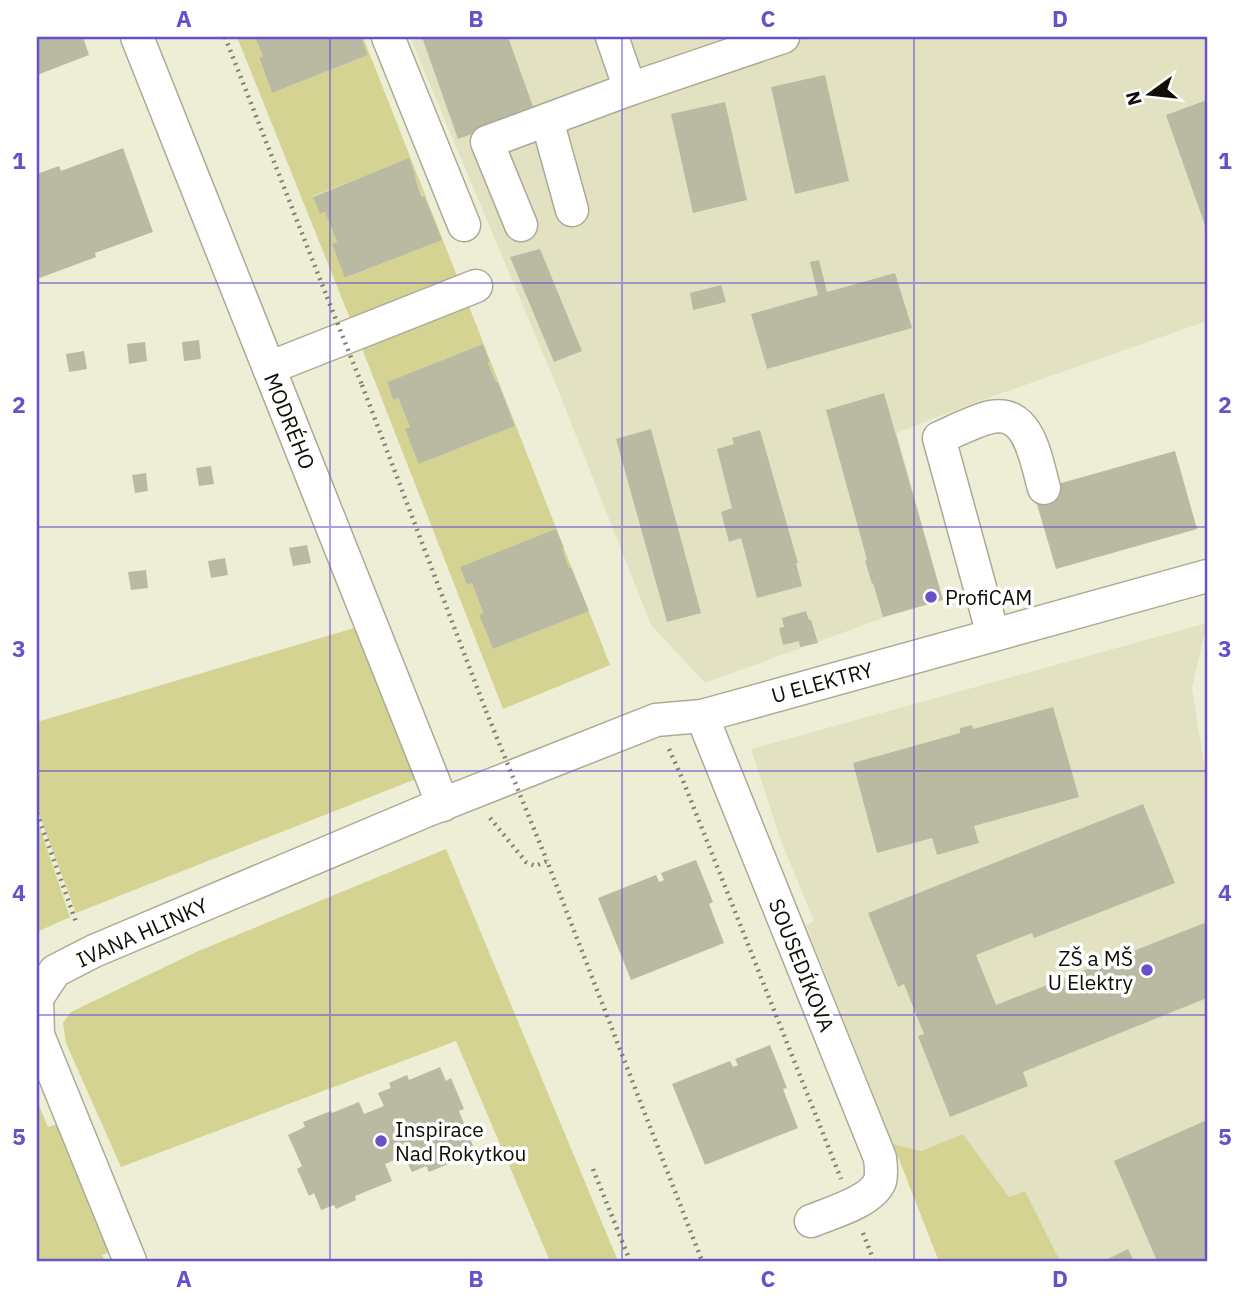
<svg xmlns="http://www.w3.org/2000/svg" width="1244" height="1298" font-family="'IBM Plex Sans',sans-serif">
	<style>
		.built { fill: #e2e2c3 }
		.green { fill: #d4d391; fill-rule: evenodd }
		.building { fill: #babaa3 }
		.lines { fill: none; stroke-linecap: round; stroke-linejoin: round }
		.minor-casing { stroke: #abab95; stroke-width: 35 }
		.path { stroke: #838373; stroke-width: 4.5; stroke-dasharray: 2 5; stroke-linecap: butt }
		.minor { stroke: #fff; stroke-width: 32 }
		.path-bridge { stroke: #838373; stroke-width: 4.5; stroke-dasharray: 2 5; stroke-linecap: butt }
		.grid { fill: none; stroke: #6850ca; stroke-width: 2; stroke-opacity: 0.55 }
		.poi-dot { fill: #6850ca; stroke: #fff; stroke-width: 2.5 }
		.labels { text-anchor: middle; dominant-baseline: central; stroke-width: 7; stroke-linejoin: round; paint-order: stroke }
		.street-label { font-size: 21px; fill: #0e0e06; stroke: #fff }
		.poi-label { font-size: 21px; fill: #0e0e06; stroke: #fff; text-anchor: start }
		.neatline { fill: none; stroke: #6850ca; stroke-width: 2.5 }
		.grid-label { font-size: 23px; text-anchor: middle; font-weight: bold; fill: #6850ca }
	</style>
	<rect width="100%" height="100%" fill="#eeeed6"/>
	<g class="built">
		<polygon points="410,37 1207,37 1207,321 971,404 897,433 943,600 883,618 705,683 651,625 552,375"/>
		<polygon points="1207,623 1192,688 1205,769 1207,769 1207,1261 1060,1261 1025,1192 1009,1197 963,1134 921,1151 893,1144 806,925 814,921 781,841 751,749"/>
	</g>
	<g class="green">
		<path d="M237 37H255L263 56 259 59 272 93 368 55 361 37H363L610 665 503 709 363 351ZM409 159 416 177 415 178 441 240 346 278 332 244 337 242 325 212 320 214 313 196ZM483 344 490 362 488 363 496 382H498L515 426 419 464 410 427 398 398 393 399 387 382ZM563 547 562 548 569 568 571 567 588 611 493 649 479 615 483 613 472 583 467 585 460 567Z"/>
		<polygon points="354,628 416,779 76,913 37,809 37,722"/>
		<polygon points="37,819 70,917 37,932"/>
		<polygon points="446,849 618,1261 550,1261 456,1041 121,1167 66,1043 63,1023 71,1012 196,952"/>
		<polygon points="37,1100 48,1127 58,1124 112,1251 102,1255 105,1261 37,1261"/>
		<polygon points="963,1134 1009,1197 1025,1191 1060,1261 937,1261 938,1259 893,1144 921,1151"/>
	</g>
	<g class="building">
		<polygon points="37,37 83,37 89,55 37,75"/>
		<polygon points="255,37 361,37 368,55 272,93 259,58 263,56"/>
		<polygon points="422,37 508,37 535,112 458,139"/>
		<polygon points="825,75 849,181 795,194 771,87"/>
		<polygon points="1207,100 1207,231 1166,115"/>
		<polygon points="725,102 747,200 693,213 671,114"/>
		<polygon points="123,148 153,232 95,253 96,257 37,279 37,174 59,166 61,171"/>
		<polygon points="409,158 416,177 415,178 422,197 424,196 442,240 345,278 332,244 337,242 325,212 320,214 313,197"/>
		<polygon points="540,249 582,351 554,362 510,257"/>
		<polygon points="819,260 827,292 895,273 912,328 767,369 751,314 818,295 810,262"/>
		<polygon points="721,285 726,302 693,310 690,293"/>
		<polygon points="199,340 201,359 184,361 182,342"/>
		<polygon points="145,342 147,361 129,364 127,344"/>
		<polygon points="483,344 490,362 488,363 496,382 498,382 515,426 419,464 405,429 410,427 398,398 393,400 387,382"/>
		<polygon points="84,351 87,369 69,372 66,354"/>
		<polygon points="884,393 943,600 883,617 873,583 872,584 865,561 867,560 826,410"/>
		<polygon points="651,429 701,613 667,622 616,439"/>
		<polygon points="760,430 798,563 796,563 802,586 757,598 741,538 729,542 721,512 732,508 717,449 734,444 732,438"/>
		<polygon points="1175,451 1197,529 1056,569 1033,491"/>
		<polygon points="211,466 214,484 199,486 196,468"/>
		<polygon points="146,473 148,491 135,493 132,475"/>
		<polygon points="556,529 564,548 562,548 569,568 571,567 589,611 493,649 479,615 483,613 472,583 467,585 460,567"/>
		<polygon points="307,545 311,563 293,566 289,548"/>
		<polygon points="225,558 228,575 211,578 208,561"/>
		<polygon points="146,570 148,588 131,590 128,572"/>
		<polygon points="806,611 809,620 811,620 818,643 800,647 799,641 783,645 779,628 784,627 782,618"/>
		<polygon points="1053,707 1079,797 974,826 979,843 937,855 932,838 877,853 853,763 960,733 960,728 972,725 973,729"/>
		<polygon points="1143,804 1175,883 1034,938 1032,933 976,955 996,1005 1207,922 1207,998 1023,1072 1028,1086 950,1117 918,1036 924,1034 904,984 898,987 868,913"/>
		<polygon points="696,860 713,902 709,904 724,943 631,980 598,898 656,875 659,882 664,880 661,873"/>
		<polygon points="770,1045 787,1088 783,1089 798,1128 705,1165 672,1084 730,1061 733,1067 738,1065 735,1059"/>
		<polygon points="440,1067 446,1081 451,1078 464,1109 459,1111 473,1146 461,1152 463,1158 429,1172 426,1166 412,1172 404,1156 385,1164 392,1181 355,1196 356,1200 336,1209 334,1205 321,1210 314,1193 309,1196 297,1169 302,1166 288,1135 305,1127 303,1122 331,1111 332,1113 359,1102 364,1114 384,1106 378,1093 391,1088 389,1083 407,1075 409,1080"/>
		<polygon points="1207,1120 1207,1261 1157,1261 1114,1161"/>
		<polygon points="1128,1249 1134,1261 1104,1261"/>
	</g>
	<g class="lines">
		<defs>
			<g id="minor">
				<polyline points="137,37 443,805"/>
				<polyline points="388,37 464,225"/>
				<polyline points="612,37 630,89"/>
				<polyline points="547,120 572,210"/>
				<polyline points="521,225 487,142 630,89 783,37"/>
				<polyline points="269,368 476,286"/>
				<path d="M993 635 939 438C953 432 976 420 991 417 1030 409 1036 461 1044 488"/>
				<path d="M702 716 880 1158C881 1166 882 1173 880 1181 872 1202 830 1213 811 1221"/>
				<polyline points="130,1261 38,1035 37,998 55,971 94,951 428,810 656,720 702,716 1207,576"/>
			</g>
		</defs>
		<use href="#minor" class="minor-casing"/>
		<g class="path">
			<polyline points="225,37 327,297"/>
			<polyline points="362,385 486,711"/>
			<polyline points="669,749 682,778 841,1179"/>
			<polyline points="37,813 76,922"/>
			<polyline points="490,818 526,862 535,866 547,861 702,1261"/>
			<polyline points="593,1169 630,1261"/>
			<polyline points="863,1233 874,1261"/>
		</g>
		<use href="#minor" class="minor"/>
		<g class="path-bridge">
			<polyline points="327,297 362,385"/>
			<polyline points="486,711 547,861"/>
		</g>
	</g>
	<path class="grid" d="M330 37V1261M622 37V1261M914 37V1261M37 283H1207M37 527H1207M37 771H1207M37 1015H1207"/>
	<g class="poi-dot">
		<circle cx="931" cy="597" r="7"/>
		<circle cx="1147" cy="970" r="7"/>
		<circle cx="381" cy="1141" r="7"/>
	</g>
	<g class="labels">
		<g class="street-label">
			<text transform="translate(290 421) rotate(68)">MODRÉHO</text>
			<text transform="translate(822 682) rotate(-15)">U ELEKTRY</text>
			<text transform="translate(142 932) rotate(-24)">IVANA HLINKY</text>
			<text transform="translate(802 965) rotate(68)">SOUSEDÍKOVA</text>
		</g>
		<g class="poi-label">
			<text x="945" y="597">ProfiCAM</text>
			<text x="1133" y="958" text-anchor="end">ZŠ a MŠ<tspan x="1133" dy="24">U Elektry</tspan></text>
			<text x="395" y="1129">Inspirace<tspan x="395" dy="24">Nad Rokytkou</tspan></text>
		</g>
	</g>
	<rect width="1244" height="1298" fill="none" stroke="#ffffff" stroke-width="77"/>
	<g transform="translate(1150 94) rotate(255)" stroke="#ffffff" stroke-width="5" paint-order="stroke">
	<path d="M0-5L12 26L0 18L-12 26Z" fill="#0e0e06"/>
	<text y="-10" font-size="19" font-weight="bold" text-anchor="middle" fill="#0e0e06">N</text>
	</g>
	<rect x="38" y="38" width="1168" height="1222" class="neatline"/>
	<g class="grid-label">
		<text x="184" y="27">A</text>
		<text x="476" y="27">B</text>
		<text x="768" y="27">C</text>
		<text x="1060" y="27">D</text>
		<text x="19" y="169">1</text>
		<text x="1225" y="169">1</text>
		<text x="19" y="413">2</text>
		<text x="1225" y="413">2</text>
		<text x="19" y="657">3</text>
		<text x="1225" y="657">3</text>
		<text x="19" y="901">4</text>
		<text x="1225" y="901">4</text>
		<text x="19" y="1145">5</text>
		<text x="1225" y="1145">5</text>
		<text x="184" y="1287">A</text>
		<text x="476" y="1287">B</text>
		<text x="768" y="1287">C</text>
		<text x="1060" y="1287">D</text>
	</g>
</svg>
